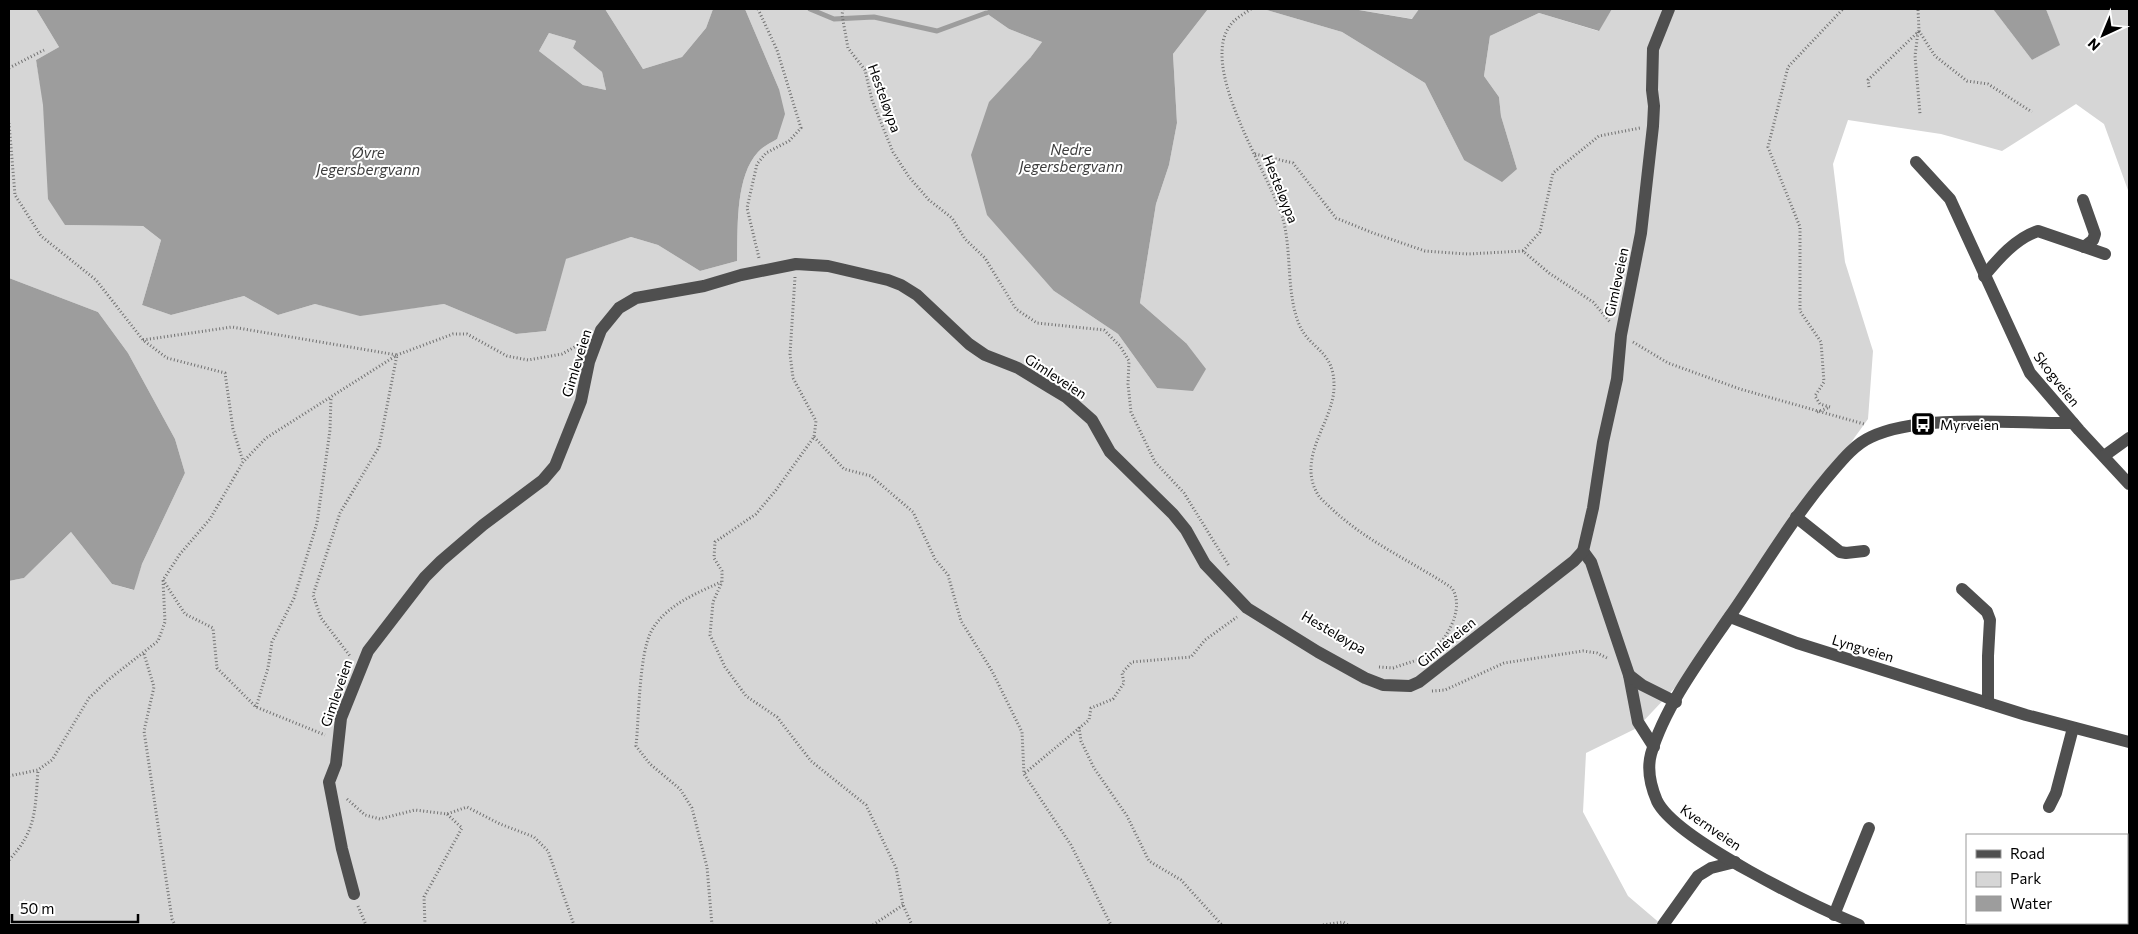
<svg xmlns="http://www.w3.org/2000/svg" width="2138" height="934" font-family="Commissioner,sans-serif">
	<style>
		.green { fill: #d6d6d6 }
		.water { fill: #9d9d9d; fill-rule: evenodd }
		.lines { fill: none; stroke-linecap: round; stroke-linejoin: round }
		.stream { stroke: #9d9d9d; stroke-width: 5 }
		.path { stroke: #717171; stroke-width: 3; stroke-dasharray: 1 2.5; stroke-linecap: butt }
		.minor { stroke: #4f4f4f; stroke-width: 12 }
		.labels { text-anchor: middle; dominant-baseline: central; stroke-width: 4; stroke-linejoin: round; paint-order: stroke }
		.street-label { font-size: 14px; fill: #000; stroke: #fff }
		.poi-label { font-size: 14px; fill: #000; stroke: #fff; text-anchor: start }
		.water-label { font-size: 15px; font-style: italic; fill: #3e3e3e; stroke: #fff }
	</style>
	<rect width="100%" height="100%" fill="#fff"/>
	<g class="green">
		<path d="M9 9H36L59 47 36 60 65 225 143 226 161 240 142 305 171 315 244 296 278 315 315 304 360 315 444 304 516 334 546 331 565 259 631 237 658 245 700 271 737 261C738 228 735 177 758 152 763 146 771 143 777 139L779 89 745 9H988L986 13 1009 29 1042 42 1030 58 1054 291 1118 334 1157 388 1186 343 1140 303 1156 204 1169 165 1177 123 1173 54 1208 9H1263L1342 32 1425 83 1464 160 1517 169 1501 116 1499 97 1484 76 1490 36 1539 13 1598 31 1612 9H1993L2032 60 2059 45 2046 9H2129V193L2104 124 2076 104 2002 151 1941 134 1848 120 1833 164 1845 262 1873 351 1868 419 1810 499 1701 660 1637 728 1586 753 1583 812 1628 896 1662 925H9V581L24 578 71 532 112 584 133 590 142 564 185 473 175 439 128 353 98 312 9 278Z"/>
		<polygon points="605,9 713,9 706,28 682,57 643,69"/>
		<polygon points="1353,9 1419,9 1413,19"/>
		<polygon points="549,33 576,41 573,48 602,72 606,90 583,85 539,51"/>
	</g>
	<g class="water">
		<path d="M36 9H605L643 69 682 57 706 28 713 9H745L779 89 785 114 777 139C771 143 763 146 758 152 735 177 738 228 737 261L700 271 658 245 631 237 566 259 546 331 516 334 444 304 360 316 315 304 278 315 244 296 171 315 142 305 161 240 143 226 65 225 48 199 43 105 36 60 59 47ZM549 33 576 41 573 48 602 72 606 90 583 85 539 51Z"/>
		<polygon points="988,9 1208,9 1173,54 1177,123 1169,165 1156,204 1140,303 1186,343 1206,369 1193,391 1157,388 1118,334 1054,291 987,215 971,155 989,102 1030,58 1042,42 1009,29 986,13"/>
		<polygon points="1263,9 1353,9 1412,19 1419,9 1612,9 1599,31 1539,13 1490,36 1484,76 1499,97 1501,116 1517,169 1502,182 1464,160 1425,83 1342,32"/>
		<polygon points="1993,9 2046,9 2060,45 2032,60"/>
		<polygon points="9,278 98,312 128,353 175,439 185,473 142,564 134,590 112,584 71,532 24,578 9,581"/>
	</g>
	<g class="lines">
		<polyline class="stream" points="810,9 834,19 874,17 937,31 986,13"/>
		<g class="path">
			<polyline points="758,9 777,50 801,128 789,141 766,153 757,164 747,208 759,258"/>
			<polyline points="843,9 842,15 848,48 865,70 872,100 893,152 909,177 929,200 952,218 965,239 985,258 1016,309 1037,323 1104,330 1120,346 1129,361 1128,384 1131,412 1155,462 1184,493 1229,566"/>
			<path d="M1251 9C1245 13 1238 17 1233 22 1194 63 1270 174 1283 219 1292 253 1286 292 1299 324 1310 351 1335 349 1334 388 1333 422 1297 456 1317 493 1320 499 1327 504 1332 509 1367 542 1413 562 1452 588 1464 607 1450 633 1436 648"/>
			<polyline points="1919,31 1935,56 1967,81 1988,84 2032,112"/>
			<polyline points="1918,32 1915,56 1920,114"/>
			<polyline points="9,68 44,50"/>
			<polyline points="1869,87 1868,80 1919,31 1918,9"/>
			<polyline points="9,123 15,195 41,236 96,280 143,340 167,358 225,373 233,429 243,461"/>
			<polyline points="1255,154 1293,163 1336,218 1373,233 1425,251 1468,254 1523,251 1549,273 1593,302 1610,322"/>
			<polyline points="1523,251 1540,232 1553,173 1599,136 1640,128"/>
			<polyline points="795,277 790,354 793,378 816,421 814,437 776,490 756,514 715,542 714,558 722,571 722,582 713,602 710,635 725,667 746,696 777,717 811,761 866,805 896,868 903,905 912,925"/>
			<polyline points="143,340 232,327 397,355 379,447 340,513 313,595 321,618 350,656"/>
			<polyline points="1633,342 1668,363 1740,389 1864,424"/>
			<polyline points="1817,412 1830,407 1820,404 1815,396 1824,382 1821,342 1800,311 1800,227 1768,147 1788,67 1843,9"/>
			<polyline points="814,437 844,469 871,476 913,512 935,559 948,575 961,621 992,671 1022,732 1024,774 1071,845 1111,925"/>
			<polyline points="163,580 185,614 213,628 217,668 256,707 325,735"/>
			<polyline points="144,654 154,687 144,731 172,919 175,925"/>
			<polyline points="1379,667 1393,668 1423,658"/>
			<polyline points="1432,691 1445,690 1504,663 1583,651 1597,653 1609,659"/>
			<polyline points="256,707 268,668 272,642 294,598 317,523 330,430 331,397"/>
			<polyline points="1079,727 1081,741 1094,768 1127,816 1149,861 1181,880 1222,925"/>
			<polyline points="1025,773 1089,720 1091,708 1113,699 1124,683 1122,673 1132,662 1191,657 1205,640 1237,617"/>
			<polyline points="9,776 38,770 52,760 89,698 108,680 158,641 165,622 163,580 180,554 210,519 243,462 266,438 397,355 453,334 467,334 507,356 528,360 562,354 580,344"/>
			<polyline points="347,799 365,815 380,819 415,810 447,814 467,807 500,824 534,837 548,851 574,925"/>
			<path d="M9 860C37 830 35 809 38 770"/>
			<polyline points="358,906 366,925"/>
			<polyline points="425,925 424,897 462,828 447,814"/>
			<path d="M712 925 707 867 692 808 680 789 650 764 636 746C639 718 639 655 651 632 664 606 697 593 721 582"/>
			<polyline points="873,925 903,905"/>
			<polyline points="1323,925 1343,922 1348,925"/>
		</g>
		<g class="minor">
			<polyline points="1916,162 1950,199 2030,373 2079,430 2129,484"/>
			<polyline points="2083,200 2095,234 2093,240 2084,247"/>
			<path d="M1984 276C1998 259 2016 238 2038 231L2105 254"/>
			<polyline points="2104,456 2129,438"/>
			<polyline points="1796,517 1840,552 1846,553 1864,551"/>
			<polyline points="1583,551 1591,562 1629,675 1638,722 1654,747"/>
			<polyline points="1962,589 1987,612 1990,620 1988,656 1988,703"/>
			<polyline points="1730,617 1797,643 2026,715 2129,742"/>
			<polyline points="1629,675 1642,685 1676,702"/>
			<polyline points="2049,807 2056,793 2073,728"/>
			<polyline points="354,894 342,849 329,782 336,764 341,718 368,651 425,577 441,561 483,525 543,480 555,466 581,401 589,362 601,330 619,308 636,298 704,286 741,275 796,264 828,266 888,280 901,285 917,295 969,344 985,355 1018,368 1049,387 1066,397 1092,420 1110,452 1173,514 1186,530 1205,564 1247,608 1318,652 1365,678 1383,685 1410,686 1419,682 1574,561 1583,551 1593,508 1603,442 1617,379 1621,335 1641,233 1653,126 1654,106 1652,90 1653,49 1669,9"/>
			<polyline points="2127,910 2129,909"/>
			<polyline points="1834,915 1869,828"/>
			<polyline points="1663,925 1698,876 1711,868 1735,862"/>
			<path d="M1859 925C1816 907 1676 840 1657 801 1651 787 1647 769 1651 754 1665 706 1702 657 1730 616 1762 570 1790 522 1826 479 1839 464 1853 445 1871 437 1922 413 2016 424 2073 423"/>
			<polyline points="1998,925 1998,923"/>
			<polyline points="2094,925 2101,923"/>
		</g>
	</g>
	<defs>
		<symbol id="bus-square" viewBox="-11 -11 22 22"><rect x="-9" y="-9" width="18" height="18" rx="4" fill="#000" stroke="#fff"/><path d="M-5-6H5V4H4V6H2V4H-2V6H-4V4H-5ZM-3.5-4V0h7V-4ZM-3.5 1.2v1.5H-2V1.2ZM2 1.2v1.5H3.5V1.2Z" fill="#fff"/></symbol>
	</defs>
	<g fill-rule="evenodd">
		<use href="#bus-square" x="1909" y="410" width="28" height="28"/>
	</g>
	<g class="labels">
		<g class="street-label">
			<text transform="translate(885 98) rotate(70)">Hesteløypa</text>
			<text transform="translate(1281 189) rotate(68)">Hesteløypa</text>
			<text transform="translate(1616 282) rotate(-78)">Gimleveien</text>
			<text transform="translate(576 363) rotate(-73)">Gimleveien</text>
			<text transform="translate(1056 376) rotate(33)">Gimleveien</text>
			<text transform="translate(2057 379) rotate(52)">Skogveien</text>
			<text transform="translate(1334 632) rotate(30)">Hesteløypa</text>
			<text transform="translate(1446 642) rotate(-39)">Gimleveien</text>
			<text transform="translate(1863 648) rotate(17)">Lyngveien</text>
			<text transform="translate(336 693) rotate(-71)">Gimleveien</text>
			<text transform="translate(1711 827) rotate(34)">Kvernveien</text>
		</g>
		<g class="poi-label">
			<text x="1940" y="424">Myrveien</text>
		</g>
		<g class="water-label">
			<text x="1071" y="149">Nedre<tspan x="1071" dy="17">Jegersbergvann</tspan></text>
			<text x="368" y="152">Øvre<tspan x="368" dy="17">Jegersbergvann</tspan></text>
		</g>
	</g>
	<rect width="2138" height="934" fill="none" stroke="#000000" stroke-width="20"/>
	<rect x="1966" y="834" width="162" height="90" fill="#ffffff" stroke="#999999"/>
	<rect x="1976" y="850" width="25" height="8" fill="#4f4f4f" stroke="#999999"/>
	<text x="2010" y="859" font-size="15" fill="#000000">Road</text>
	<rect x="1976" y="872" width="25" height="15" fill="#d6d6d6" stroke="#999999"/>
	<text x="2010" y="884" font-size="15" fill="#000000">Park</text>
	<rect x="1976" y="896" width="25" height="15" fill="#9d9d9d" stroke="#999999"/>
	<text x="2010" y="909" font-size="15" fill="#000000">Water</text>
	<g transform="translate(2103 35) rotate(224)" stroke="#ffffff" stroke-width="4" paint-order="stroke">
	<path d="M0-4L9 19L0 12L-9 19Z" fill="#000000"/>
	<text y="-8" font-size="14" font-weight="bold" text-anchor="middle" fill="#000000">N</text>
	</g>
	<path d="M12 914v8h126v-8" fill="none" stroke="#000000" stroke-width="2.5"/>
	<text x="20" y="914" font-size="15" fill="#000000" stroke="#ffffff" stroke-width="4" paint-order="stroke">50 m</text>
</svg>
